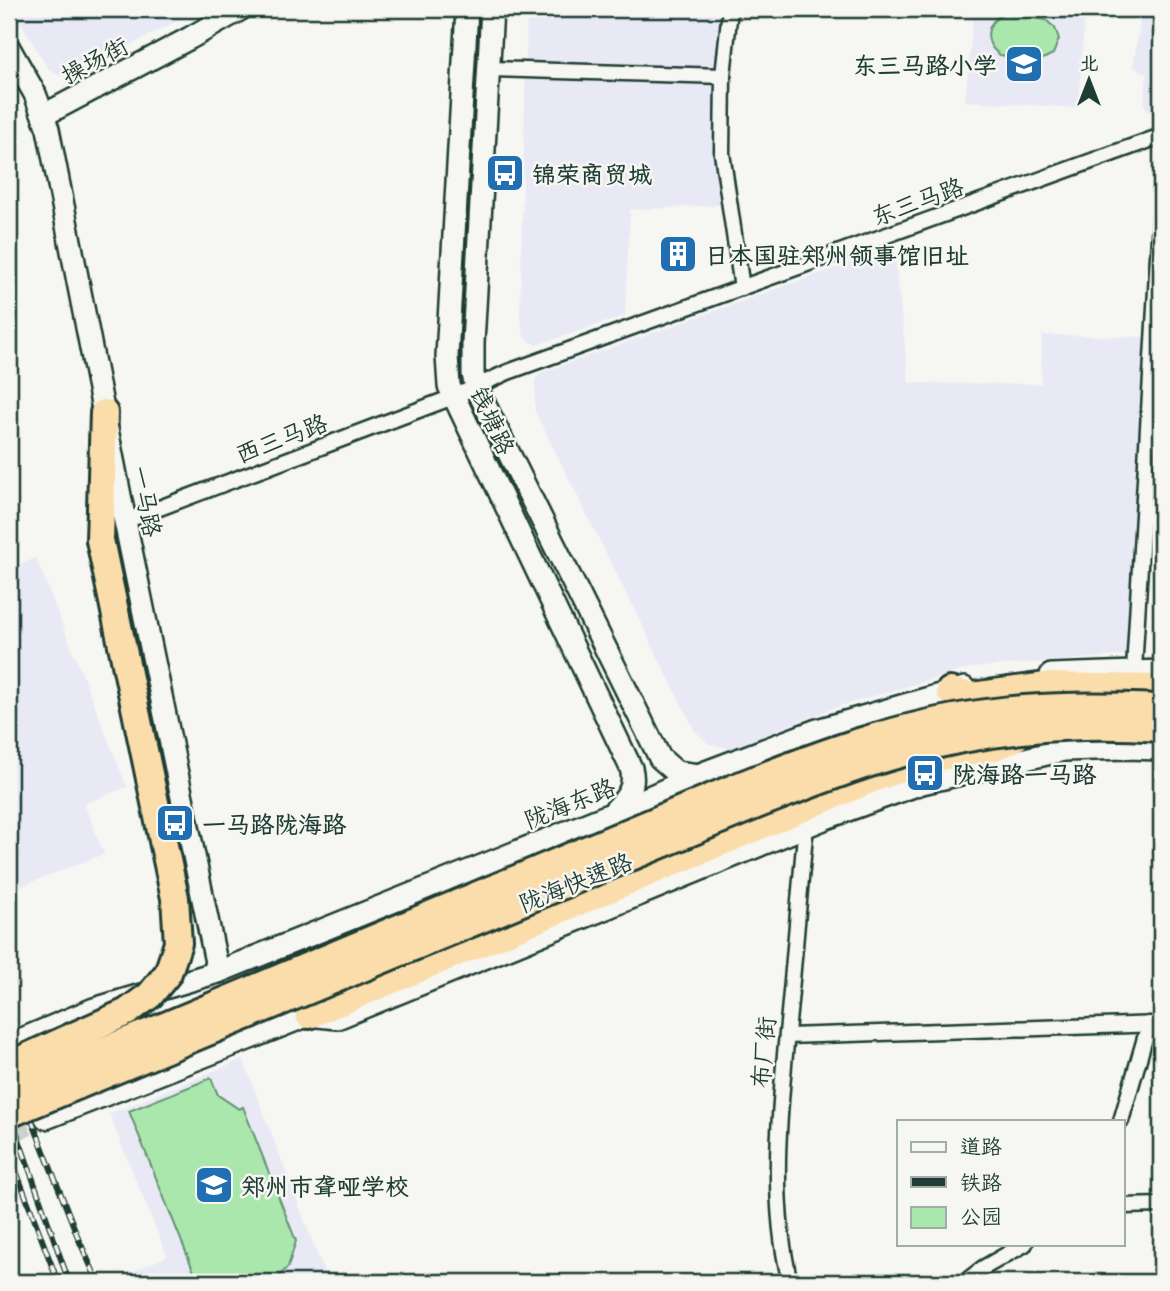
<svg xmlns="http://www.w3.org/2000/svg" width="1170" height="1291" viewBox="0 0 1170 1291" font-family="'Playpen Sans','LXGW WenKai TC',sans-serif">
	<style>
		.built { fill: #e9e9f6 }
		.green { fill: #aae7ad; stroke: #649270; stroke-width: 2 }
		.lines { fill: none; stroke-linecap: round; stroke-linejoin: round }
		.secondary-tunnel { stroke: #cbd1cc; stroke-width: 21; stroke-dasharray: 21 10; stroke-linecap: butt }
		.street-casing { stroke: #1f3d34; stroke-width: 19 }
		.secondary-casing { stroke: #1f3d34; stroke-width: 26 }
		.highway-casing { stroke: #1f3d34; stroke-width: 32 }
		.street { stroke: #f6f6f2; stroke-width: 14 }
		.secondary { stroke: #f6f6f2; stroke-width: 21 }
		.highway { stroke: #fbddab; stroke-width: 26 }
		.rail-casing { stroke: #1f3d34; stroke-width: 6 }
		.rail { stroke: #f6f6f2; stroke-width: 3.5; stroke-dasharray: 10; stroke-linecap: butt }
		.highway-bridge-casing { stroke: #1f3d34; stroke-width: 32; stroke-linecap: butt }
		.highway-bridge { stroke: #fbddab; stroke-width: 26 }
		.labels { text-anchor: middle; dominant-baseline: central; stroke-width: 5; stroke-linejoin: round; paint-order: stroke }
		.street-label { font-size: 24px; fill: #1f3d34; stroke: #f6f6f2 }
		.poi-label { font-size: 24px; font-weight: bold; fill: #1f3d34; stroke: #f6f6f2; text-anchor: start }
	</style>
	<rect width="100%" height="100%" fill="#f6f6f2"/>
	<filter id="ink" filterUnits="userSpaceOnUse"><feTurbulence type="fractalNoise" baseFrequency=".0143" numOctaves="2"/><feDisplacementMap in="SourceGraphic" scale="14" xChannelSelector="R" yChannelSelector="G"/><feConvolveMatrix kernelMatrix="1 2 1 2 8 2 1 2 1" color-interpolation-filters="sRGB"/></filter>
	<g filter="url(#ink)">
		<g class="built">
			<path d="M13 9H200L75 74 58 75 47 67Z"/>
			<path d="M527 9H721L715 128 720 205 630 210 625 316 536 345 524 337 520 316Z"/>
			<path d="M974 9H1085L1078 108 965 101Z"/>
			<path d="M1142 9H1161V107L1147 112 1144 104 1147 74 1133 67Z"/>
			<path d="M894 247 909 383 1041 384 1042 335 1144 337 1126 655 971 668 830 709 730 749 709 744 695 731 535 411V380L540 373Z"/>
			<path d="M36 558 127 787 84 804 104 854 9 891V569Z"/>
			<path d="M243 1059 328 1282H110L167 1256 109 1114Z"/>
		</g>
		<g class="green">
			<path d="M1007 13 1046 20 1055 28 1059 39 1053 54 1039 61 1000 55C981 42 986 19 1007 13Z"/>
			<path d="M211 1078 218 1095 239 1109 243 1107 296 1241 288 1267 274 1282H198L129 1111Z"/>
		</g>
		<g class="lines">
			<path class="secondary-tunnel" d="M9 1133 46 1118"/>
			<defs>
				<g id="street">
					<path d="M730 9 723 76 722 153 742 288"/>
					<path d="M490 69 723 76"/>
					<path d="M125 521 453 397 508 372 1161 136"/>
					<path d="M1134 670 1161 203"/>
					<path d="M787 1036 1161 1024"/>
					<path d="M1121 1121 1149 1024"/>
					<path d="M1123 1206 1161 1205"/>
					<path d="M790 1282C770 1201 779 1116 787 1033 794 964 799 895 806 826"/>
					<path d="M965 1282 983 1268 1025 1244"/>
				</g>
				<g id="secondary">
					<path d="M467 9 447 356 449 386 631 768C636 786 628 797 615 810"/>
					<path d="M492 9 473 343V374L476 387 660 758 676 772 698 775"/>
					<path d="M9 48 35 94 48 129 125 521 218 972"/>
					<path d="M44 115 190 38 241 9"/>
					<path d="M1051 675 1161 671"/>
					<path d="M13 1043 94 1009 218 972 611 814 698 775 817 730 964 688"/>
					<path d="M46 1118 309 1015 337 1018 826 818 922 783 1064 750 1126 748 1161 749"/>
				</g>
				<g id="highway">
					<path d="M100 540 104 413"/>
					<path d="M950 691 972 696 1046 686 1161 688"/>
					<path d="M309 1015 875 778C892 772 909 764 926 760 955 752 991 754 1016 737"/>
				</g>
			</defs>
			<use href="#street" class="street-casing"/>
			<use href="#secondary" class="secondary-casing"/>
			<use href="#highway" class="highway-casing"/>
			<use href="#street" class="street"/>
			<use href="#secondary" class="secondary"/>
			<use href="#highway" class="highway"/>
			<defs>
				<g id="rail">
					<path d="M9 1062 79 1240 98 1282"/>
					<path d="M9 1111 69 1282"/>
					<path d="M9 1152 58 1282"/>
				</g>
			</defs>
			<use href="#rail" class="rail-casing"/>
			<use href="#rail" class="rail"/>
			<defs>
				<g id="highway-bridge">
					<path d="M9 1065 127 1012 150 995 168 973 178 943 175 898 100 540"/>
					<path d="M9 1088 160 1028 736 787C817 755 899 724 986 713 1044 705 1103 706 1161 708"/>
					<path d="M9 1114 759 804C804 787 849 768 896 755 980 730 1073 721 1161 728"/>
				</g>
			</defs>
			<use href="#highway-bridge" class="highway-bridge-casing"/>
			<use href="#highway-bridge" class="highway-bridge"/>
		</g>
	</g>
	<defs>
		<symbol id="school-square" viewBox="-11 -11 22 22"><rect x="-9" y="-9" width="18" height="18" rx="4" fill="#1f6fb2" stroke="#f6f6f2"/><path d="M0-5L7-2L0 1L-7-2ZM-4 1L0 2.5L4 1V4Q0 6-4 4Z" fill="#fff"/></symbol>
		<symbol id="bus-square" viewBox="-11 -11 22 22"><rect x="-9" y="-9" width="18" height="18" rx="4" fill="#1f6fb2" stroke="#f6f6f2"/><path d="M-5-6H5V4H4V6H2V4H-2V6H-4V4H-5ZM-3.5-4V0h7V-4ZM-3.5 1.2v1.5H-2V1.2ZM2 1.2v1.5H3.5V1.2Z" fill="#fff"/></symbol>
		<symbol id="building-square" viewBox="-11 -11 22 22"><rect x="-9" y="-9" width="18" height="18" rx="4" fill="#1f6fb2" stroke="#f6f6f2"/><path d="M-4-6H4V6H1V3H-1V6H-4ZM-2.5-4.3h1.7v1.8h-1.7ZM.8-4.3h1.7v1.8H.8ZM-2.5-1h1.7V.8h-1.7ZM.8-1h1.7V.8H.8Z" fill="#fff"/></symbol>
	</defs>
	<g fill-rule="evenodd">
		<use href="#school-square" x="1002" y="42" width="44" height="44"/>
		<use href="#bus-square" x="483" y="151" width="44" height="44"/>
		<use href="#building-square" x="656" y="232" width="44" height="44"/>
		<use href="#bus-square" x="903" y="751" width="44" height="44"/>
		<use href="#bus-square" x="153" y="801" width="44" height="44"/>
		<use href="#school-square" x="192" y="1163" width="44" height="44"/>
	</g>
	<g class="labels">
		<g class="street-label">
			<text transform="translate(94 59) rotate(-28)">操场街</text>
			<text transform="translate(917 200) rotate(-20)">东三马路</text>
			<text transform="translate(494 420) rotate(65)">钱塘路</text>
			<text transform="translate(281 437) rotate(-21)">西三马路</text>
			<text transform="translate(148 501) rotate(79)">一马路</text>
			<text transform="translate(569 802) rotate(-22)">陇海东路</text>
			<text transform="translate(575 881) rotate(-22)">陇海快速路</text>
			<text transform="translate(762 1052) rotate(-85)">布厂街</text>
		</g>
		<g class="poi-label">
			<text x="997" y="64" text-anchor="end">东三马路小学</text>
			<text x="532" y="173">锦荣商贸城</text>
			<text x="705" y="254">日本国驻郑州领事馆旧址</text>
			<text x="952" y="773">陇海路一马路</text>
			<text x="202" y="823">一马路陇海路</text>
			<text x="241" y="1185">郑州市聋哑学校</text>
		</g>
	</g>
	<rect width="1170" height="1291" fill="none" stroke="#f6f6f2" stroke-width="35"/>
	<rect x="18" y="18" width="1135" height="1256" fill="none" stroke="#1f3d34" stroke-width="2.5" filter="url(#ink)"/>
	<rect x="897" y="1120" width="228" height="126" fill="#f6f6f2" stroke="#a0aca6" stroke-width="2"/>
	<rect x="911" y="1142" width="35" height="10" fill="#f6f6f2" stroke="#a0aca6" stroke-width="2"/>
	<text x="960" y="1154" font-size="21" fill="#1f3d34">道路</text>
	<rect x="911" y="1177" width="35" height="10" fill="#1f3d34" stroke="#a0aca6" stroke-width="2"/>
	<text x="960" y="1190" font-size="21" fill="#1f3d34">铁路</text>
	<rect x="911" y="1207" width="35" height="21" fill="#aae7ad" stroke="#a0aca6" stroke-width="2"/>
	<text x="960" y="1224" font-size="21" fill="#1f3d34">公园</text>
	<g transform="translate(1089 80)" stroke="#f6f6f2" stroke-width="5" paint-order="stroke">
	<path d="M0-5L12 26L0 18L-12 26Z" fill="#1f3d34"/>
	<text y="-10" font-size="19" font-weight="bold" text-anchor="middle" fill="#1f3d34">北</text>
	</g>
</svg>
